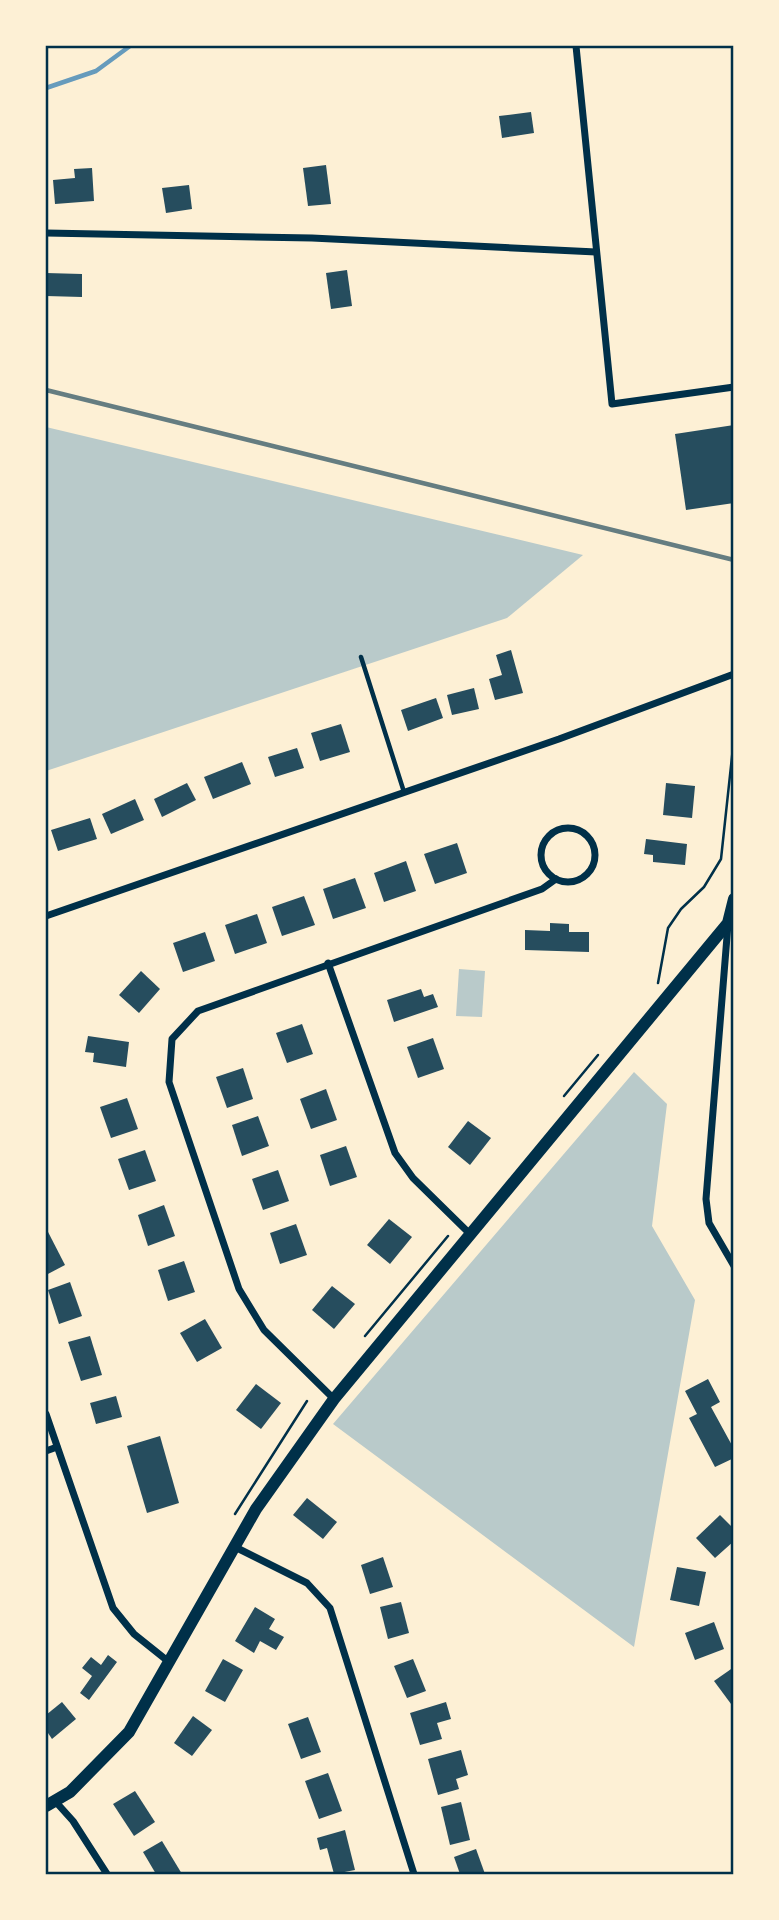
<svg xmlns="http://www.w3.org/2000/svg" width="779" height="1920" viewBox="0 0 779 1920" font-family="'Crimson Pro',serif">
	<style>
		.green { fill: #b9caca }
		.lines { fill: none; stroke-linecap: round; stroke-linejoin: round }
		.stream { stroke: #669bbc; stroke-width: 4.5 }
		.building { fill: #264d5e }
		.path { stroke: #003049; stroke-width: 2.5 }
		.service { stroke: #003049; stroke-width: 4.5 }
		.minor { stroke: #003049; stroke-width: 7 }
		.tertiary { stroke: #003049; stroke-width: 12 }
		.rail { stroke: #657d81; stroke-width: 4.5 }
		.neatline { fill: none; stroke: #003049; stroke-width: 2.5 }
	</style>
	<rect width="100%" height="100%" fill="#fdf0d5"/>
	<g class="green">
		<path d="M46 427 583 555 507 618 46 771Z"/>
		<path d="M459 969 485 971 482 1017 456 1016Z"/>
		<path d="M634 1072 667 1104 652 1226 695 1300 634 1647 333 1424Z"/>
	</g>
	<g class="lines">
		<path class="stream" d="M46 88 96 71 130 46"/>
	</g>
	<g class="building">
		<path d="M531 112 534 133 502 138 499 116Z"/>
		<path d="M326 165 331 204 308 206 303 168Z"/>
		<path d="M92 168 94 201 55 204 53 180 75 178 74 169Z"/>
		<path d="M189 185 192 209 166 213 162 188Z"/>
		<path d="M347 270 352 306 331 309 326 273Z"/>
		<path d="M46 273 82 274V297L46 296Z"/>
		<path d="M734 425V503L686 510 675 434Z"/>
		<path d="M511 650 523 693 495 700 489 679 502 675 496 655Z"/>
		<path d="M474 688 479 709 452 715 447 695Z"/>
		<path d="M436 698 443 718 408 731 401 710Z"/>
		<path d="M341 724 350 752 320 761 311 733Z"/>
		<path d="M297 748 304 768 275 777 268 757Z"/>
		<path d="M242 762 251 784 213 799 204 777Z"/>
		<path d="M187 783 196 800 162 817 154 799Z"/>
		<path d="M666 783 695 786 692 818 663 815Z"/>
		<path d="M135 799 144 820 111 834 102 814Z"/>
		<path d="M90 818 97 839 58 851 51 830Z"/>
		<path d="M646 839 687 844 685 865 653 862V855L644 854Z"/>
		<path d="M457 843 467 873 435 884 424 854Z"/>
		<path d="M406 861 416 891 384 902 374 873Z"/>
		<path d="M355 878 366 908 333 919 323 889Z"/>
		<path d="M304 896 315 925 282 936 272 907Z"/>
		<path d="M257 914 267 943 235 954 225 925Z"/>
		<path d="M550 923 569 924V932H589V952L525 950V930L550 931Z"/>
		<path d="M205 932 215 961 183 972 173 943Z"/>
		<path d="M141 971 160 989 139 1013 119 995Z"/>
		<path d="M421 989 424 997 433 994 438 1007 394 1022 387 1000Z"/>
		<path d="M302 1024 313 1054 287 1063 276 1033Z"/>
		<path d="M88 1036 129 1042 126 1067 93 1062 94 1053 85 1052Z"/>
		<path d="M433 1038 444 1069 418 1078 407 1047Z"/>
		<path d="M243 1068 253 1099 227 1108 216 1077Z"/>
		<path d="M326 1089 337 1120 311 1129 300 1099Z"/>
		<path d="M127 1098 138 1129 111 1138 100 1107Z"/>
		<path d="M258 1116 269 1146 242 1156 232 1125Z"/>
		<path d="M468 1121 491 1138 470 1165 448 1147Z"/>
		<path d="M346 1146 357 1177 330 1186 320 1155Z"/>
		<path d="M145 1150 156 1181 129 1190 118 1159Z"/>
		<path d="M278 1170 289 1201 263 1210 252 1179Z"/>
		<path d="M164 1205 175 1236 148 1246 138 1215Z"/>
		<path d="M389 1219 412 1237 390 1264 367 1245Z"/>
		<path d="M296 1224 307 1255 280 1264 270 1233Z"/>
		<path d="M46 1228 65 1265 46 1275Z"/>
		<path d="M184 1261 195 1292 168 1301 158 1270Z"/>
		<path d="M70 1282 82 1316 59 1324 48 1290Z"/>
		<path d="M332 1286 355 1304 334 1329 312 1310Z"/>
		<path d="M205 1319 222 1348 197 1362 180 1333Z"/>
		<path d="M90 1336 102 1375 81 1381 68 1342Z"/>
		<path d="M708 1379 720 1402 711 1407 734 1449V1458L715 1467 689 1418 697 1414 685 1391Z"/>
		<path d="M256 1384 281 1403 261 1429 236 1410Z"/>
		<path d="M116 1396 122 1417 96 1424 90 1403Z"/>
		<path d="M160 1436 179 1503 147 1513 127 1446Z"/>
		<path d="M307 1498 337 1522 323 1539 293 1515Z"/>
		<path d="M720 1515 734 1529V1541L715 1558 696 1538Z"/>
		<path d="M383 1557 393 1587 370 1594 361 1565Z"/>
		<path d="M677 1567 706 1572 699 1606 670 1600Z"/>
		<path d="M401 1602 409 1633 388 1639 380 1607Z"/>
		<path d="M255 1607 275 1619 269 1629 284 1637 276 1650 260 1641 254 1653 235 1641Z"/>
		<path d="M714 1622 724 1649 695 1660 685 1633Z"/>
		<path d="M108 1655 117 1662 89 1700 80 1693 92 1676 82 1668 91 1657 101 1665Z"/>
		<path d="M223 1659 243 1670 225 1702 205 1691Z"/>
		<path d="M413 1659 426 1691 407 1698 394 1666Z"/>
		<path d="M734 1667V1708L714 1681Z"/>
		<path d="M62 1702 76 1719 52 1739 46 1730V1715Z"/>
		<path d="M446 1702 451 1719 437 1723 442 1739 420 1745 410 1713Z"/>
		<path d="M193 1716 212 1730 192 1756 174 1743Z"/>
		<path d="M308 1717 321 1752 301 1759 288 1724Z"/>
		<path d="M461 1750 468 1775 456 1779 459 1789 438 1795 428 1759Z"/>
		<path d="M328 1773 342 1811 319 1819 305 1781Z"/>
		<path d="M135 1791 155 1822 134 1836 113 1804Z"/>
		<path d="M461 1802 470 1840 450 1845 441 1807Z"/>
		<path d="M345 1830 355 1870 334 1874 327 1848 320 1850 317 1838Z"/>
		<path d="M162 1841 182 1874H156L143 1852Z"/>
		<path d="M476 1849 485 1874H460L454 1857Z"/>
	</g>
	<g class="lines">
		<g class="path">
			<path d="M658 983 668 928 681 909 704 887 721 859 734 738"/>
			<path d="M564 1096 598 1055"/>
			<path d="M365 1336 448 1236"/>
			<path d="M235 1514 307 1401"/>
		</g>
		<path class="service" d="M361 657 404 792"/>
		<g class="minor">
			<path d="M576 46 612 404 734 387"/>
			<path d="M46 233 312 238 596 252"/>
			<circle cx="568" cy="855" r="27"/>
			<path d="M46 916 559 739 734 674"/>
			<path d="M728 924 706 1199 709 1223 734 1266"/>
			<path d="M328 963 395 1153 413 1178 469 1233"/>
			<path d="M334 1399 264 1330 239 1289 169 1082 172 1039 198 1011 542 889 556 879"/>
			<path d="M46 1414 113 1608 134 1634 169 1662"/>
			<path d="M46 1451 57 1447"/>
			<path d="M235 1547 307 1583 330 1608 414 1874"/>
			<path d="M55 1801 73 1821 107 1874"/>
		</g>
		<path class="tertiary" d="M46 1806 70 1792 129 1732 256 1509 334 1399 728 923 734 899"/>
		<path class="rail" d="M46 390 734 560"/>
	</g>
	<rect width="779" height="1920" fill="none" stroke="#fdf0d5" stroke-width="94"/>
	<rect x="47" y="47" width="685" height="1826" class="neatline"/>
</svg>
